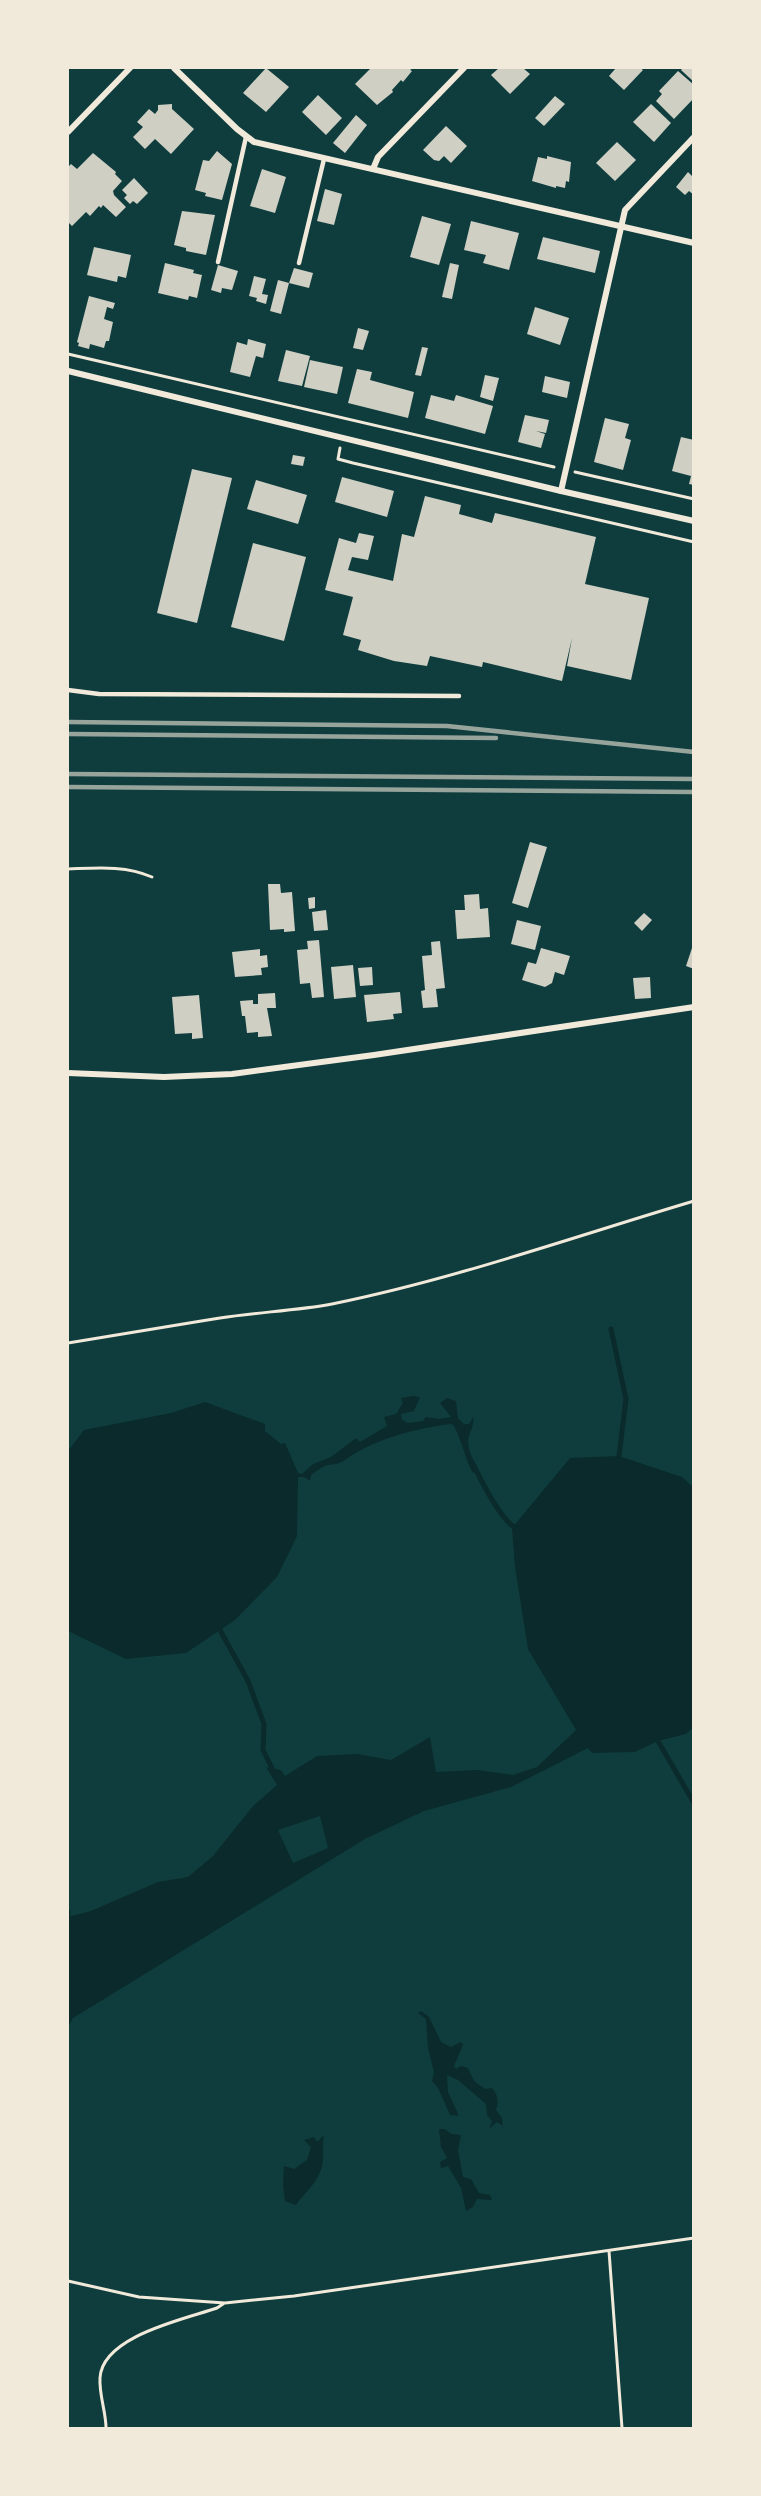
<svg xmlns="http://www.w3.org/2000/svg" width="761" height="2496" viewBox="0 0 761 2496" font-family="Roboto,sans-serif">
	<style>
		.water { fill: #0a2a2b; fill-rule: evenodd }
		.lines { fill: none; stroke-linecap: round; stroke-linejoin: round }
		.stream { stroke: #0a2a2b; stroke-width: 5 }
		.building { fill: #cfcfc3 }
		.path { stroke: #f1e9da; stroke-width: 3 }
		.service { stroke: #f1e9da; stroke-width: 4.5 }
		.minor { stroke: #f1e9da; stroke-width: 6 }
		.rail { stroke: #97a49c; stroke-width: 4.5 }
	</style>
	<rect width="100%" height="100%" fill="#0f3d3e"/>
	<g class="water">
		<path d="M413 1396 420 1397 414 1411 401 1414 402 1420 408 1423 423 1421 426 1417 439 1419 451 1417 440 1403 447 1398 456 1401 458 1418 464 1424H469L473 1417C475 1426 469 1432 468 1441 468 1451 474 1461 478 1470L473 1473C465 1460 459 1430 452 1424 416 1428 374 1439 345 1460 340 1464 334 1464 328 1465 322 1466 316 1472 311 1475L310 1481 304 1477H298L297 1536 277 1577 235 1620 186 1653 126 1659 68 1631V1451L84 1430 171 1413 205 1402 265 1424V1431L281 1444 285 1443 298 1473 302 1474 313 1464 331 1457 356 1438 360 1442 387 1426 384 1417 396 1414 403 1403 401 1398Z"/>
		<path d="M619 1456 682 1477 693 1487 694 1727 686 1734 658 1741 635 1752 592 1753 588 1748 511 1787 424 1811 365 1839 73 2018 68 2027V1917L91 1911 158 1882 188 1877 213 1856 253 1806 277 1785 266 1767 281 1770 285 1776 317 1756 357 1754 391 1760 430 1737 436 1772 477 1770 513 1775 537 1767 576 1730 528 1649 515 1567 512 1528 570 1458ZM320 1816 328 1848 293 1863 278 1830Z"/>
		<path d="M421 2011 429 2017 441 2042 451 2047 461 2042 463 2045 454 2066 456 2069 461 2066 468 2068 474 2081 485 2089 492 2088C498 2095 499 2101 496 2110L502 2118 503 2132 502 2125 497 2122 489 2129 492 2121 487 2115 486 2104 458 2080 447 2075 448 2092 459 2116 450 2115 438 2088 432 2081 434 2072 428 2048 426 2019 418 2013Z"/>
		<path d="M439 2129H445L451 2134 461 2135 458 2150 463 2177 471 2179 479 2193 490 2195 492 2200 477 2199 473 2207 466 2211 461 2188 448 2166 441 2168 440 2162 447 2158 441 2147Z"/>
		<path d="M324 2135C322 2145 324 2150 323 2159 322 2179 307 2190 296 2205L285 2201 283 2185 284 2166 294 2169 307 2160 311 2147 304 2140 314 2137 317 2142Z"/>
	</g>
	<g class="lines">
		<g class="stream">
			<path d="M611 1329 626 1399 619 1456"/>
			<path d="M473 1464C481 1480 502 1524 518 1529"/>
			<path d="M220 1630 248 1681 264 1724 263 1750 272 1768"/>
			<path d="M658 1741 694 1803"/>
			<path d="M68 1912V1927"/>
		</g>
	</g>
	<g class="building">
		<path d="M266 68 289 87 266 112 243 93Z"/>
		<path d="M371 68H413L410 70 412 71 403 82 401 80 392 90 393 92 377 105 355 84Z"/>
		<path d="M499 68H523L530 74 510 94 491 75Z"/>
		<path d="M616 68H640L643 70 624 90 609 76Z"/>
		<path d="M683 68H694V82L681 70Z"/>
		<path d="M678 71 694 85V98L674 119 656 101 662 94 659 91Z"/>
		<path d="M318 95 342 118 326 135 302 112Z"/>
		<path d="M555 96 565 104 544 126 535 118Z"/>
		<path d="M172 104V109L194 129 171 154 155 139 145 149 133 137 143 127 137 122 149 109 155 114 158 110V105Z"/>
		<path d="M651 104 671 123 654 142 633 122Z"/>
		<path d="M356 115 367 125 345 153 333 143Z"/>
		<path d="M446 126 467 146 451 163 444 156 439 161 434 160 423 150Z"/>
		<path d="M617 142 636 160 615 181 596 163Z"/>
		<path d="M217 151 232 164 222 200 205 196 206 193 195 190 203 160 209 161Z"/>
		<path d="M93 153 116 172 115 174 122 181 113 191 114 195 126 207 116 217 103 205 101 208 99 206 90 216 86 212 72 226 68 222V167L71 164 77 169Z"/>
		<path d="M547 156 571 162 569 182 566 181 565 188 556 186V188L532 181 538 157 547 159Z"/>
		<path d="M262 169 286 177 275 213 250 206Z"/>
		<path d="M688 172 692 176 694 174V195L689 191 685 195 676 187Z"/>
		<path d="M134 178 148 193 137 204 133 201 130 204 124 198 127 195 122 190Z"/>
		<path d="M325 189 342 194 334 225 317 221Z"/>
		<path d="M182 211 215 215 206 255 186 251V248L174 245Z"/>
		<path d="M422 216 451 224 439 265 410 257Z"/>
		<path d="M471 221 519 233 509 270 483 263 486 255 464 250Z"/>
		<path d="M543 237 600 251 595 273 537 259Z"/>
		<path d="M94 247 131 255 126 278 118 276 117 282 87 275Z"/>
		<path d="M165 263 194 270 193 273 202 275 197 298 189 296 188 300 158 293Z"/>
		<path d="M450 263 459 265 452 299 442 297Z"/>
		<path d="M218 265 238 271 232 290 222 288 221 293 211 290Z"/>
		<path d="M294 268 313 273 309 288 289 283 281 314 270 311 278 280 289 283Z"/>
		<path d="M254 276 266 279 262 294 268 295 266 304 256 301 257 298 249 296Z"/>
		<path d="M89 296 115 303 113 309 107 307 104 319 113 322 109 341H106L104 348 90 344 89 349 78 346 79 343 77 342Z"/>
		<path d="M535 307 569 318 560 345 527 334Z"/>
		<path d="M358 328 369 331 363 350 353 348Z"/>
		<path d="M248 339 266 344 263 358 256 356 250 377 230 372 237 342 247 345Z"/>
		<path d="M422 347 428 348 421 376 415 375Z"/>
		<path d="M286 350 310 356 302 386 278 381Z"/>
		<path d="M310 360 343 367 337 394 304 387Z"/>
		<path d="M357 369 372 372 370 380 414 392 408 418 348 403Z"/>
		<path d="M485 375 499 378 493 401 480 397Z"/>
		<path d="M545 376 570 382 567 398 542 392Z"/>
		<path d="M431 395 454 401 456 395 493 406 485 434 425 418Z"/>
		<path d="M525 415 549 420 546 433 536 431 545 434 541 448 518 442Z"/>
		<path d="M605 418 629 424 625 438 631 440 623 470 594 462Z"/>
		<path d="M681 437 694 440V485L689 484 691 476 672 471Z"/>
		<path d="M293 455 305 457 303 466 291 464Z"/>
		<path d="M192 469 232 478 197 623 157 613Z"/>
		<path d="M342 477 394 491 387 517 335 502Z"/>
		<path d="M256 480 307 495 298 524 247 509Z"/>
		<path d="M425 496 461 505 459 514 492 523 495 513 596 537 585 584 649 598 631 680 567 666 572 638 562 681 483 662 482 667 430 656 427 666 394 661 358 650 361 640 343 635 353 597 325 590 339 538 356 543 359 533 374 536 368 560 352 557 348 570 393 581 402 534 414 537Z"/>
		<path d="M253 543 306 557 284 641 231 627Z"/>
		<path d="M530 842 547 847 528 908 512 903Z"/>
		<path d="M268 884H280L281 893 292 892 295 931 284 932V929L270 930Z"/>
		<path d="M479 894 480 909 488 908 490 937 457 939 455 910H465L464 895Z"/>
		<path d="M315 897V908L309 909 308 898Z"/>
		<path d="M326 910 328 930 314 931 312 912Z"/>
		<path d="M644 913 652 920 642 931 634 923Z"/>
		<path d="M517 920 541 926 535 950 511 944Z"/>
		<path d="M319 940 324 997 312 998 310 983 300 984 297 950 308 949 307 941Z"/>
		<path d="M440 941 445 988 436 989 438 1007 423 1008 421 991 425 990 422 956 432 955 431 942Z"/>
		<path d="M693 945H694V969L686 966Z"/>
		<path d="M541 948 570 956 564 975 555 972 552 983 545 987 522 980 528 962 536 964Z"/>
		<path d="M260 949V956L267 955 268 967 261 968 262 975 235 977 232 952Z"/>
		<path d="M353 965 356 997 334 999 331 967Z"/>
		<path d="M372 967 373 985 360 986 358 968Z"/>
		<path d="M650 977 651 998 635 999 633 978Z"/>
		<path d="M400 992 402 1013 393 1014 394 1019 367 1022 364 995Z"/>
		<path d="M275 993 276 1008H267L272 1036 258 1037V1032L247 1033 245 1016H242L240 1001 253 1000V1004H258V994Z"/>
		<path d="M199 995 203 1038 192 1039V1033L175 1034 172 997Z"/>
	</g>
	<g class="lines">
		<g class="path">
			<path d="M68 354 554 467"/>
			<path d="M340 448 338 459 353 463 694 542"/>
			<path d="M575 472 694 499"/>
			<path d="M68 869C96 868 125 865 152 877"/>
			<path d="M68 1343C118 1335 169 1326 220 1318 257 1312 295 1311 332 1304 455 1279 573 1237 694 1201"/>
			<path d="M609 2251 622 2428"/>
			<path d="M68 2281 139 2297 225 2303 294 2296 694 2238"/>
			<path d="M106 2428C106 2412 99 2395 100 2378 102 2336 185 2319 217 2308L223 2304"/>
		</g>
		<g class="service">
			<path d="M218 262 246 137"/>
			<path d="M299 263 324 159"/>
			<path d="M68 690 99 694 459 696"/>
		</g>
		<g class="minor">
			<path d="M174 68 237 129 254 142 694 243"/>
			<path d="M68 132 130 68"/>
			<path d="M373 169 378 157 464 68"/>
			<path d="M68 371 561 491 694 521"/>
			<path d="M561 491 625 210 694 137"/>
			<path d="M68 1073 164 1077 232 1074 374 1055 694 1007"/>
		</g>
		<g class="rail">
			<path d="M68 722 447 726 694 752"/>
			<path d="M68 734 496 738"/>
			<path d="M68 774 694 779"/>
			<path d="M68 787 694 792"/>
		</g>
	</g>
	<rect width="761" height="2496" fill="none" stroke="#f1e9da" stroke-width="138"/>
</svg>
